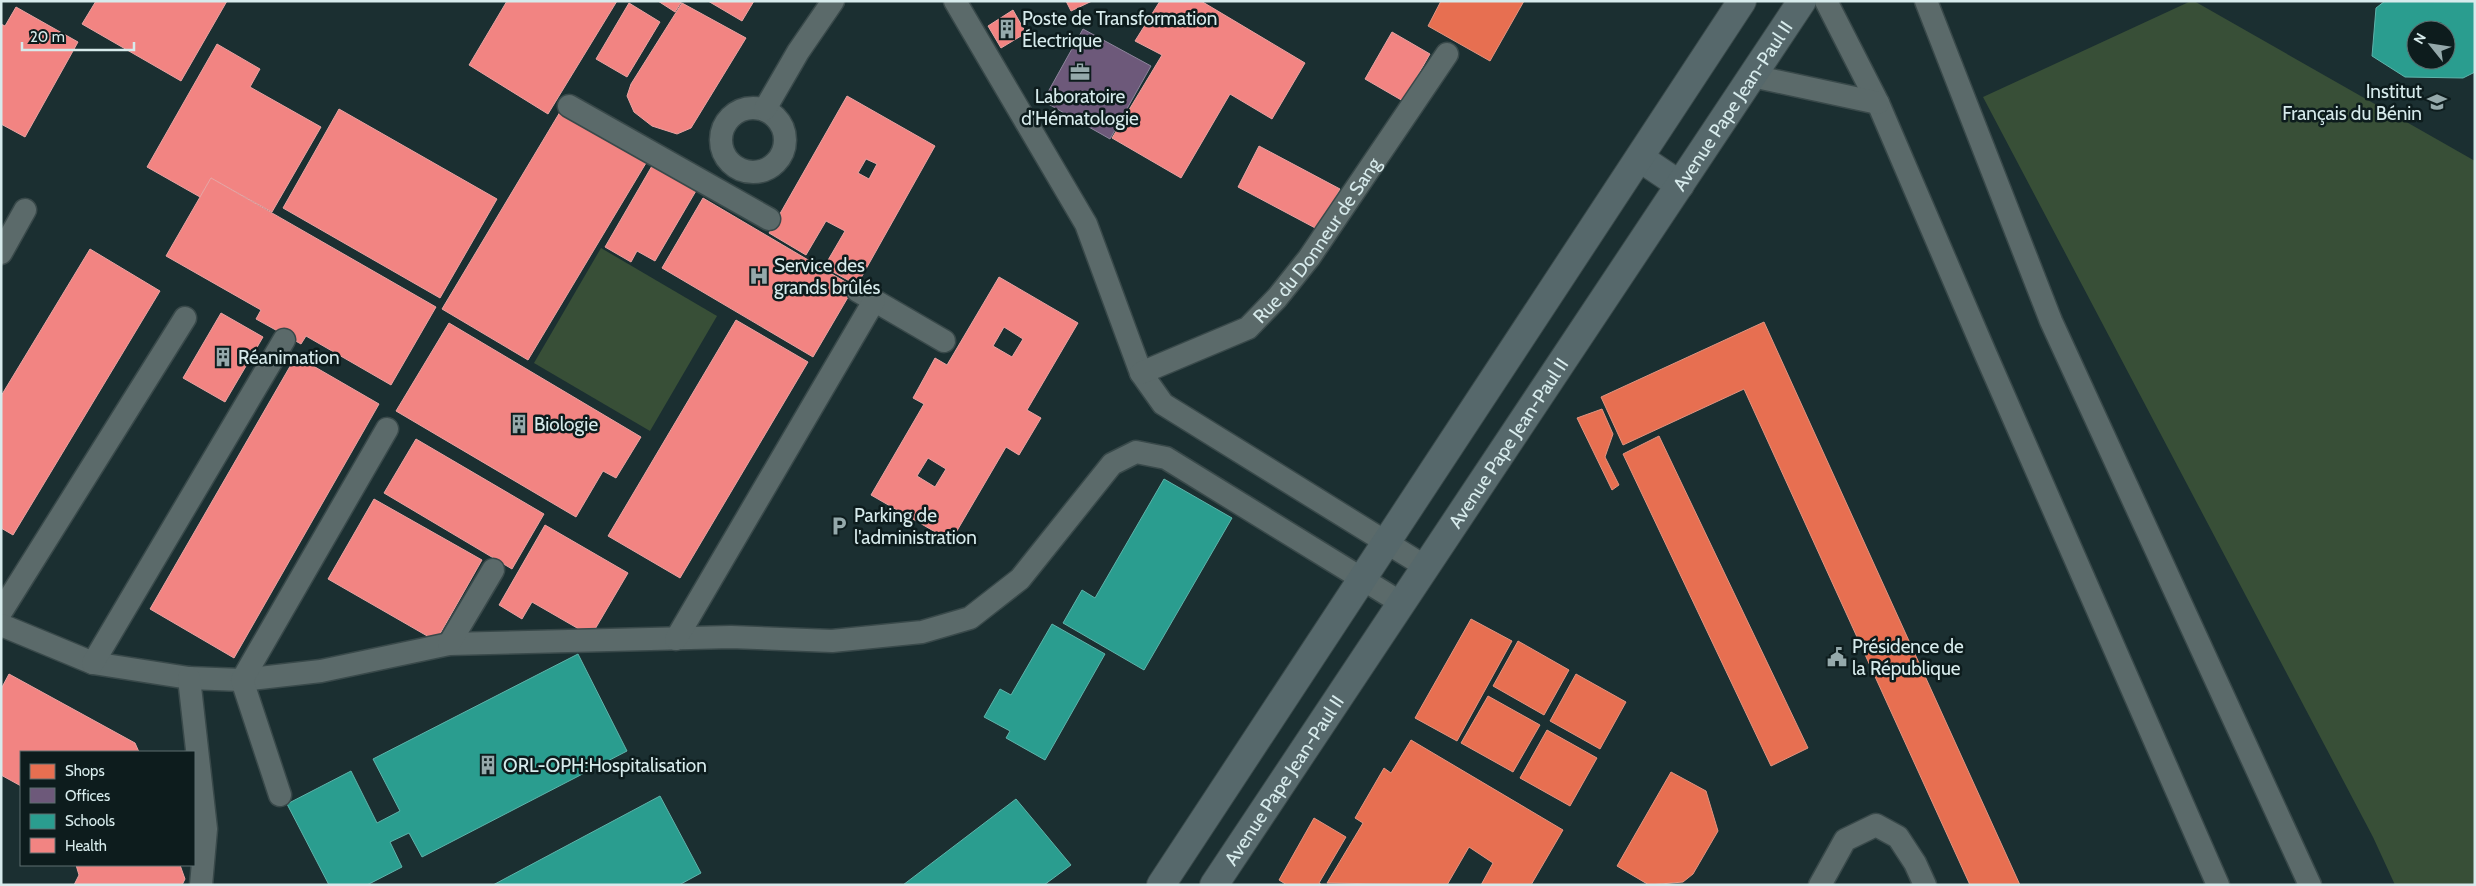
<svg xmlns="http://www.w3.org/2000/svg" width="2476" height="886" viewBox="0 0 2476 886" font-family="Cabin,sans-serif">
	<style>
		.green { fill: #384f37 }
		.shops { fill: #e76f51; stroke: #e29480 }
		.offices { fill: #6d597a; stroke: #8d859c }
		.schools { fill: #2a9d8f; stroke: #5eb4ab; fill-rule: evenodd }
		.health { fill: #f28482; stroke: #eaa3a2; fill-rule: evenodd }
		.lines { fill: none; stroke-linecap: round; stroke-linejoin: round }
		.lane-casing { stroke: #39494a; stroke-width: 25 }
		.primary-casing { stroke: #39494a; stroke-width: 30 }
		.lane { stroke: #5b6a6a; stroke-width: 22 }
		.primary { stroke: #56686b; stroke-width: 28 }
		.labels { text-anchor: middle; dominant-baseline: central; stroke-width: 5; stroke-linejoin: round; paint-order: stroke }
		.poi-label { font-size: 19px; fill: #d7ebec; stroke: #0d1c1d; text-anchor: start }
		.street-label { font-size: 19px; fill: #d7ebec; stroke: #0d1c1d }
	</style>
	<rect width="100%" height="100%" fill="#1b2f31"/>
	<g class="green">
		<path d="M2191 1H2194L2475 161V885H2395L2373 837 1983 97Z"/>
		<path d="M601 248 717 316 650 431 534 363Z"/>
	</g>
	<g class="shops">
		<path d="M1441 1H1524L1490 61 1428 26Z"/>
		<path d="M1764 322 2020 885H1970L1744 389 1623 445 1601 397Z"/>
		<path d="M1602 409 1613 434 1605 457 1619 485 1612 490 1577 418Z"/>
		<path d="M1659 436 1808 748 1771 766 1623 454Z"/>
		<path d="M1471 619 1512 641 1457 741 1415 718Z"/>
		<path d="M1518 641 1569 670 1544 715 1493 686Z"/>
		<path d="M1576 674 1626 702 1600 749 1550 721Z"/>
		<path d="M1488 696 1540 725 1513 772 1461 743Z"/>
		<path d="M1547 730 1597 758 1570 806 1520 778Z"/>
		<path d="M1411 740 1563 830 1531 885H1481L1493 863 1469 847 1447 885 1327 883 1363 823 1355 818 1384 768 1391 773Z"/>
		<path d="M1671 772 1706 791 1718 831 1693 874 1683 882 1649 885 1617 866Z"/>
		<path d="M1314 818 1346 837 1319 883 1322 885H1287L1279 880Z"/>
	</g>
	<path class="offices" d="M1083 29 1151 66 1110 139 1043 101Z"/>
	<g class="schools">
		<path d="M2385 1 2475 2V72L2463 78 2405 77 2372 56 2376 8ZM2416 30H2446V60H2416Z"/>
		<path d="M1164 479 1232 518 1144 670 1063 623 1082 590 1095 598Z"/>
		<path d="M1052 624 1105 654 1045 760 1006 738 1010 731 984 717 1000 689 1011 695Z"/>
		<path d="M578 654 627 751 422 857 409 833 390 842 402 867 367 885H329L287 804 351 771 377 823 400 811 373 759Z"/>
		<path d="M660 796 701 873 679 885H493Z"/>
		<path d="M1016 799 1071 865 1044 885H903Z"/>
	</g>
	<g class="health">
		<path d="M96 1H227L181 81 82 24Z"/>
		<path d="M507 1H617L548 114 469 65Z"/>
		<path d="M658 1H682L675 12Z"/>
		<path d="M708 1H754L742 21Z"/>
		<path d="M1066 1H1092L1071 11Z"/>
		<path d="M1160 1H1201L1305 63 1272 119 1230 94 1181 178 1112 138 1162 55 1135 41Z"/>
		<path d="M629 3 660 22 627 77 596 59Z"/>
		<path d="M682 3 746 38 691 128 677 134 652 126 634 112 627 96 631 84Z"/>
		<path d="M16 7 78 42 25 137 1 124V24L5 26Z"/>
		<path d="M1013 10 1026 33 1001 48 988 26Z"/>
		<path d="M1392 32 1430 54 1403 101 1365 79Z"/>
		<path d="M217 44 260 69 250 87 321 127 272 212 211 178 200 197 147 167Z"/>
		<path d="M847 96 935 146 857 285 824 267 845 231 826 221 806 255 769 233ZM866 159 877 164 869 179 858 173Z"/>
		<path d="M339 109 497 199 440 298 283 208Z"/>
		<path d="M560 112 646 163 528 360 442 309Z"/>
		<path d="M1259 146 1340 189 1319 230 1238 187Z"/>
		<path d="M656 159 700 184 655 261 637 251 631 262 605 247Z"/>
		<path d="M211 178 436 307 391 385 306 336 301 344 256 319 261 310 166 256Z"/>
		<path d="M703 198 854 287 813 357 662 268Z"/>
		<path d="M90 249 160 291 13 535 1 528V396Z"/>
		<path d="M999 277 1078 323 1027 410 1041 418 1019 455 1006 447 951 541 871 495 924 404 913 398 935 358 947 365ZM1004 327 1023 339 1012 357 993 346ZM928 458 946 469 935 487 917 476Z"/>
		<path d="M221 313 263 337 225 402 183 378Z"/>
		<path d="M736 320 808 362 680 578 608 536Z"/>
		<path d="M449 323 641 437 616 478 603 471 576 517 396 411Z"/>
		<path d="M296 356 379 404 234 658 150 609Z"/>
		<path d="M416 439 544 514 512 569 384 493Z"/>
		<path d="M374 499 482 560 436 641 328 579Z"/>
		<path d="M545 525 628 573 591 636 532 602 522 619 499 605Z"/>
		<path d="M9 674 135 743 139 752H21V786L1 775V689Z"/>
		<path d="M76 865H180L185 879 182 885H74L79 875Z"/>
	</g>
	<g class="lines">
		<defs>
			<g id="lane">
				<path d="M955 1 1086 224 1141 373 1163 404 1426 567"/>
				<path d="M1826 1 1878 103 1986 355 2218 885"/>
				<path d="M1926 1 2051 321 2310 885"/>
				<path d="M1752 76 1878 103"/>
				<path d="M569 106 769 219"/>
				<circle cx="753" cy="140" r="32"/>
				<path d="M765 109 798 52 833 1"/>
				<path d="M1 253 25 210"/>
				<path d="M858 291 944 341"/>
				<path id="s1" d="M1141 373 1248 328 1277 298 1309 258 1447 54"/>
				<path d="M1 612 185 318"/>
				<path d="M1 625 93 663 189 678 242 680 321 671 449 644 731 637 832 641 922 632 970 618 1020 579 1112 464 1136 452 1166 458 1403 604"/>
				<path d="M676 639 874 301"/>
				<path d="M449 644 493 570"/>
				<path d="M93 663 284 340"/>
				<path d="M189 678 206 829 201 885"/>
				<path d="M280 795 242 680 387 429"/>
				<path d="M1820 885 1845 840 1876 825 1898 837 1915 863 1925 885"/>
			</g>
			<g id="primary">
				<path d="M1640 158 1680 185"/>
				<path d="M1161 885 1742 1"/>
				<path id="s2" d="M1214 885 1802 1"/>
			</g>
		</defs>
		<use href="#lane" class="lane-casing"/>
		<use href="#primary" class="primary-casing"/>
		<use href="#lane" class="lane"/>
		<use href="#primary" class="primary"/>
	</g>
	<defs>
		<symbol id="building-bare" viewBox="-9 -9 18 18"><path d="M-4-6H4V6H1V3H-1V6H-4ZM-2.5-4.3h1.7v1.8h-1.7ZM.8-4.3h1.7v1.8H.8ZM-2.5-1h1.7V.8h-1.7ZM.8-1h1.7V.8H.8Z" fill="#95a9ab" stroke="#0d1c1d" stroke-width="2.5" paint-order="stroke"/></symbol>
		<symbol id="office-bare" viewBox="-9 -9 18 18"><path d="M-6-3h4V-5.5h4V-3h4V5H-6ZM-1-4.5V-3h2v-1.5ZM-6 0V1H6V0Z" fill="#95a9ab" stroke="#0d1c1d" stroke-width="2.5" paint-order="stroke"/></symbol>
		<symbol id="school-bare" viewBox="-9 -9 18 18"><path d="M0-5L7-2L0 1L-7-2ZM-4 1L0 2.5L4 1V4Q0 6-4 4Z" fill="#95a9ab" stroke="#0d1c1d" stroke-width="2.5" paint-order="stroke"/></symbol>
		<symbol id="hospital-bare" viewBox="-9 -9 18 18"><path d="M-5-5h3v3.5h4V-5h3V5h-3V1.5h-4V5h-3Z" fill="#95a9ab" stroke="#0d1c1d" stroke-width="2.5" paint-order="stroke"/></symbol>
		<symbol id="parking-bare" viewBox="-9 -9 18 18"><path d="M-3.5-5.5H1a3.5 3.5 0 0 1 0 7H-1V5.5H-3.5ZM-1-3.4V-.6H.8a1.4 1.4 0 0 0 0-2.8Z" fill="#95a9ab" stroke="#0d1c1d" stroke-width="2.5" paint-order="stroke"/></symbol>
		<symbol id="civic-bare" viewBox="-9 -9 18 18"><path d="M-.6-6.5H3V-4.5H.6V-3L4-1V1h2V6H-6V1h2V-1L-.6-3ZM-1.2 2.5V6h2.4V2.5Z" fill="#95a9ab" stroke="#0d1c1d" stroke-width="2.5" paint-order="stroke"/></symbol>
	</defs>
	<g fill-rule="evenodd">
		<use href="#building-bare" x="993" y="15" width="28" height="28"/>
		<use href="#office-bare" x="1066" y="58" width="28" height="28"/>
		<use href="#school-bare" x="2423" y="88" width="28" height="28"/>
		<use href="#hospital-bare" x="745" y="262" width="28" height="28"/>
		<use href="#building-bare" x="209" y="343" width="28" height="28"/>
		<use href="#building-bare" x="505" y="410" width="28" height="28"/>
		<use href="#parking-bare" x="825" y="512" width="28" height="28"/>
		<use href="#civic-bare" x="1823" y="643" width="28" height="28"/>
		<use href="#building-bare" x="474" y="751" width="28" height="28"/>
	</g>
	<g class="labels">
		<g class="poi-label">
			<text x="1022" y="18">Poste de Transformation<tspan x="1022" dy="22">Électrique</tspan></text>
			<text x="2422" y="91" text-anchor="end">Institut<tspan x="2422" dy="22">Français du Bénin</tspan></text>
			<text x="1080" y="96" text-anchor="middle">Laboratoire<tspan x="1080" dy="22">d'Hématologie</tspan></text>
			<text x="774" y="265">Service des<tspan x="774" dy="22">grands brûlés</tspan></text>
			<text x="238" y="357">Réanimation</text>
			<text x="534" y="424">Biologie</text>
			<text x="854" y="515">Parking de<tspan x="854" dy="22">l'administration</tspan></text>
			<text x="1852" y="646">Présidence de<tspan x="1852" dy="22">la République</tspan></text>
			<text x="503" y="765">ORL-OPH:Hospitalisation</text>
		</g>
		<g class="street-label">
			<text stroke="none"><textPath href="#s2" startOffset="936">Avenue Pape Jean-Paul II</textPath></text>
			<text stroke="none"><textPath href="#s1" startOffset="228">Rue du Donneur de Sang</textPath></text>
			<text stroke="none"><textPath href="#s2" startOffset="531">Avenue Pape Jean-Paul II</textPath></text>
			<text stroke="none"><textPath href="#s2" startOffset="126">Avenue Pape Jean-Paul II</textPath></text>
		</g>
	</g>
	<rect width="2476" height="886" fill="none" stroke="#d7ebec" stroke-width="5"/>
	<rect x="20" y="751" width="175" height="115" fill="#0d1c1d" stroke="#5e6f70"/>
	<rect x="30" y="764" width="25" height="15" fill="#e76f51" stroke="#5e6f70"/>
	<text x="65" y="776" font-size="15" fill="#d7ebec">Shops</text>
	<rect x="30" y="788" width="25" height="15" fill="#6d597a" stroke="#5e6f70"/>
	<text x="65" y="801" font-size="15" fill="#d7ebec">Offices</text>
	<rect x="30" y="814" width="25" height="15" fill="#2a9d8f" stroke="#5e6f70"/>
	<text x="65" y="826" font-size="15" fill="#d7ebec">Schools</text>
	<rect x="30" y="838" width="25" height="15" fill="#f28482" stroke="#5e6f70"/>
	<text x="65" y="851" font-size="15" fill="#d7ebec">Health</text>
	<g transform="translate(2431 45) rotate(300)"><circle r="24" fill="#0d1c1d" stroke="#5e6f70"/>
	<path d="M0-4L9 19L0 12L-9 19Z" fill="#95a9ab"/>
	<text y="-8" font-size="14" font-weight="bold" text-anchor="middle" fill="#d7ebec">N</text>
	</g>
	<path d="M22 42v8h112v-8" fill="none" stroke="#d7ebec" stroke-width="2.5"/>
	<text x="30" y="42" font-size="15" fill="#d7ebec" stroke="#0d1c1d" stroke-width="4" paint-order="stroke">20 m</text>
</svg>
